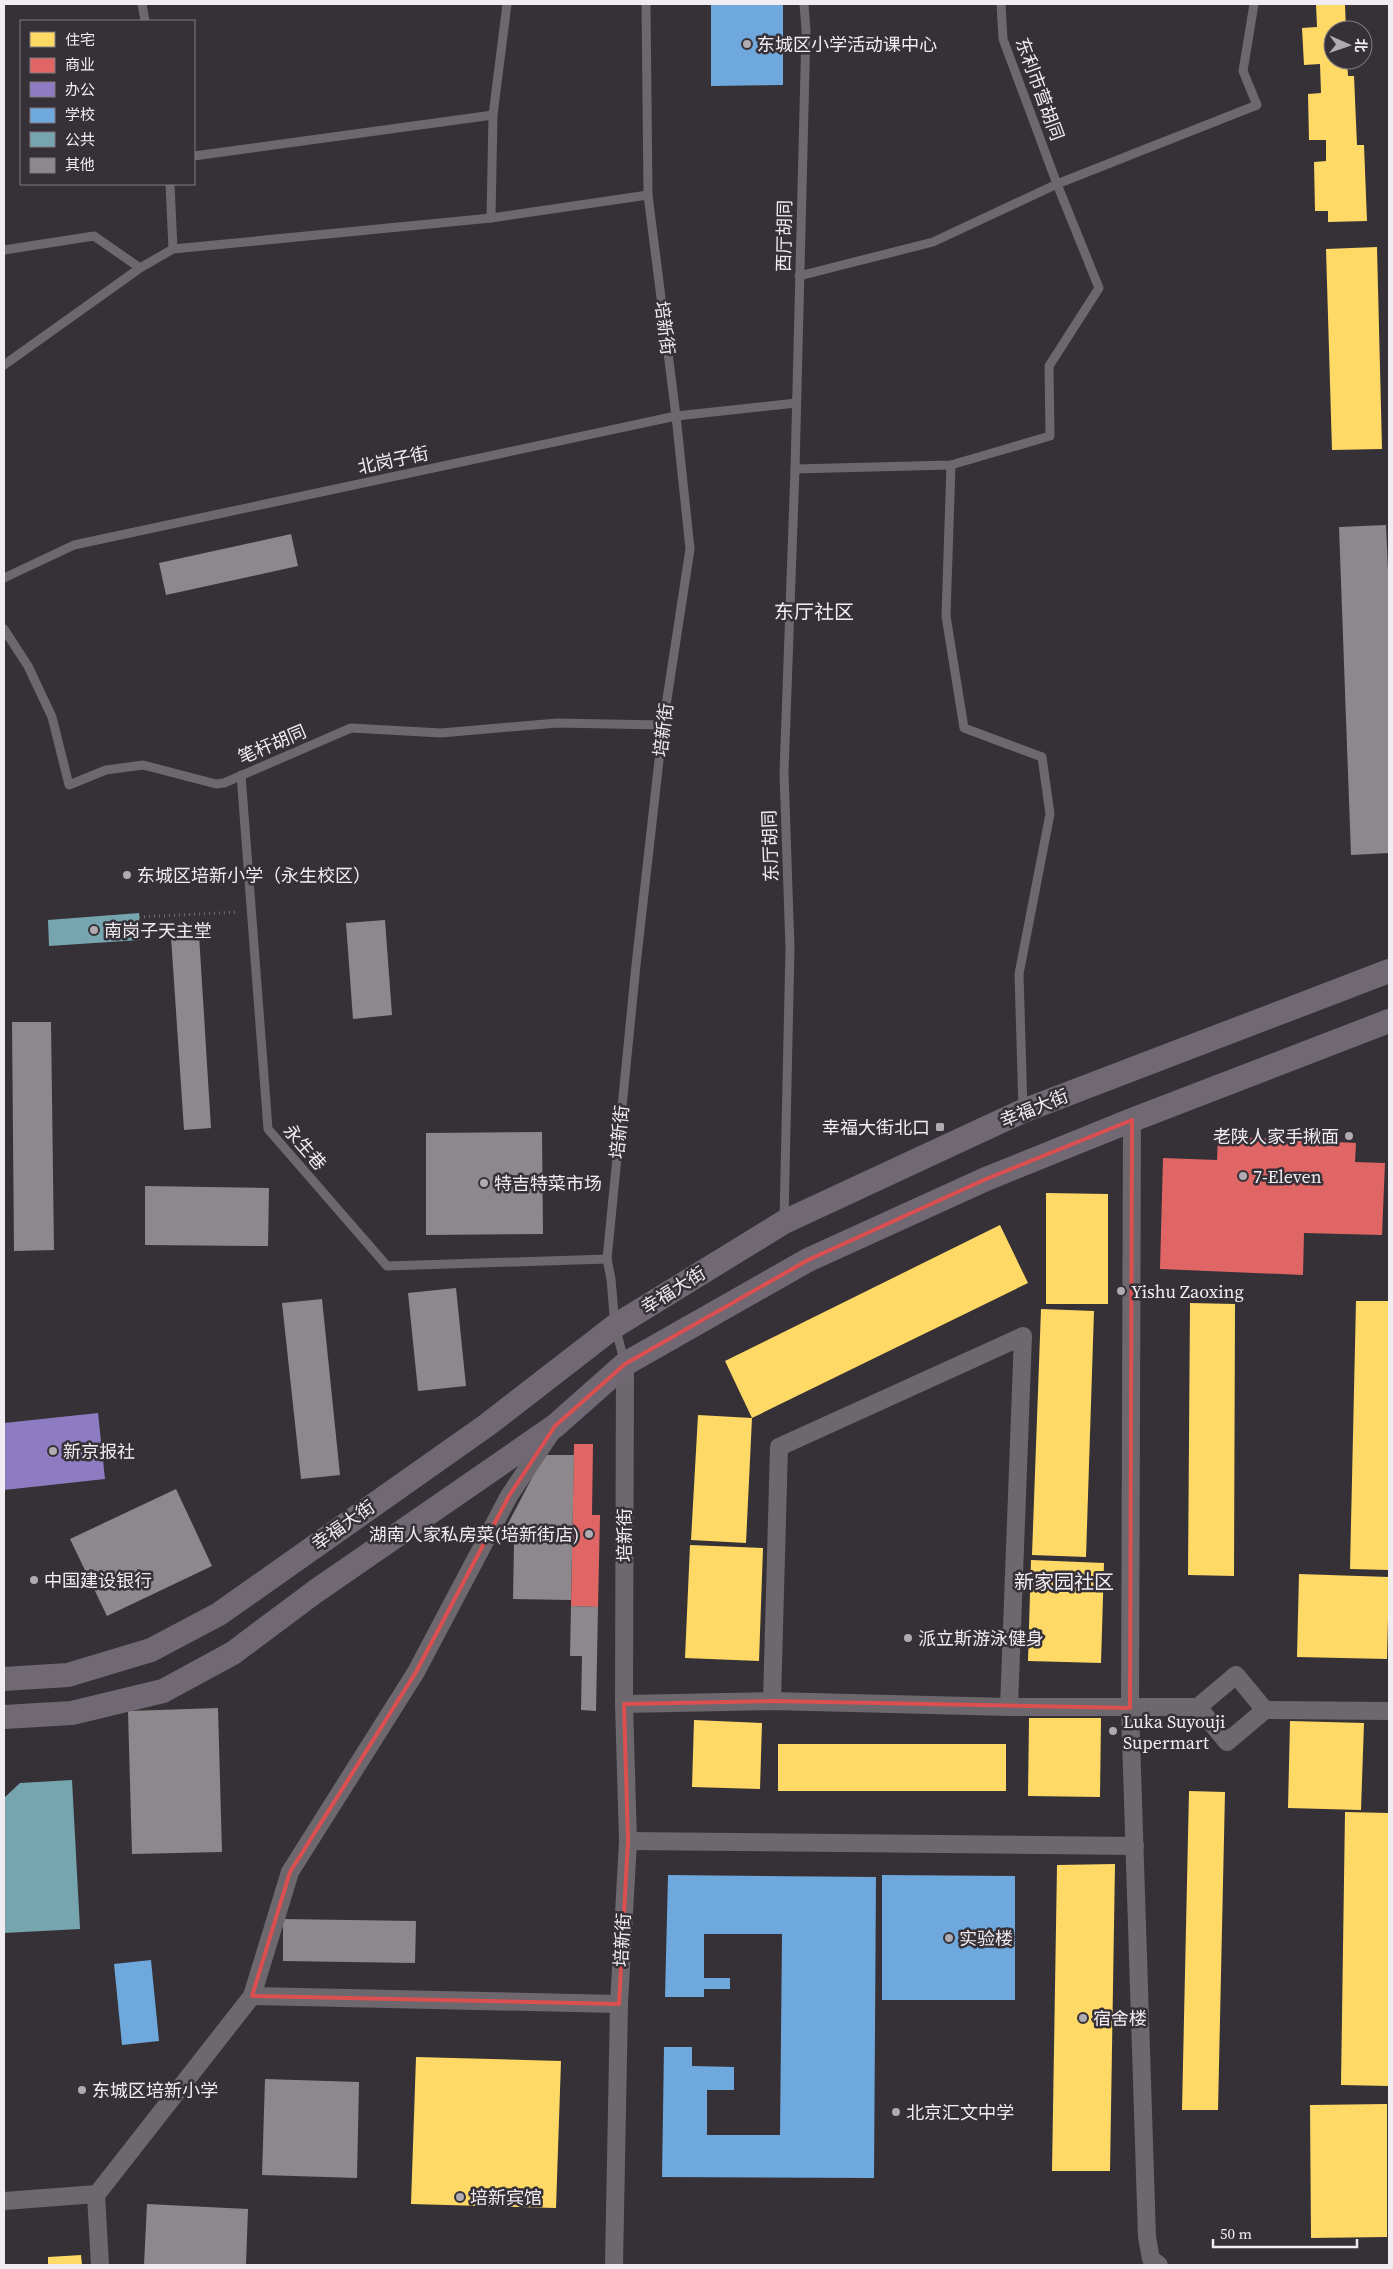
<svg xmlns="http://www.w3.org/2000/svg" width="1393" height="2269" viewBox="0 0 1393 2269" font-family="'Source Serif 4','Noto Sans SC',serif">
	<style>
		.homes { fill: #ffd966 }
		.shops { fill: #e06666 }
		.offices { fill: #8e7cc3 }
		.schools { fill: #6fa8dc }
		.public { fill: #76a5af }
		.building { fill: #8c888c }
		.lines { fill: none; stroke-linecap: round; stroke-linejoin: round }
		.path { stroke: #726d73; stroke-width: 3; stroke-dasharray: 1 4; stroke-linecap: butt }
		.service { stroke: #6d676e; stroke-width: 9 }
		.minor { stroke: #6d676e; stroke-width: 18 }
		.secondary { stroke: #706872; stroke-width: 24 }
		.marked { fill: none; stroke: #db4f50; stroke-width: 4; stroke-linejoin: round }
		.poi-dot { fill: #afabb0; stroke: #363037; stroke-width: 2 }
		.labels { text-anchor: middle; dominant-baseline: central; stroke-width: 5; stroke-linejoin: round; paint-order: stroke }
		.poi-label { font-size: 18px; fill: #f1ecf1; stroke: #363037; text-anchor: start }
		.street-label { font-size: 18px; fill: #f1ecf1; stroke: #363037 }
		.quarter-label { font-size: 20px; fill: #f1ecf1; stroke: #363037 }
	</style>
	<rect width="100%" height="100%" fill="#353136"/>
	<g class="homes">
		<path d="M1316 4H1345L1346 30H1333V60H1347L1348 76H1354L1357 145H1364L1367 221 1328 222V211H1315L1314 162 1326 161V140H1309L1308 94 1321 93 1320 64 1304 65 1302 28 1317 27Z"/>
		<path d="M1377 247 1382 449 1332 450 1326 249Z"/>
		<path d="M1046 1193 1108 1194V1304H1046Z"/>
		<path d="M1000 1225 1028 1283 752 1418 725 1361Z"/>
		<path d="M1356 1301H1389V1570L1350 1569Z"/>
		<path d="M1190 1303 1235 1304 1234 1576 1188 1575Z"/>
		<path d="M1041 1309 1094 1311 1086 1557 1032 1555Z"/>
		<path d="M698 1415 752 1418 746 1543 691 1540Z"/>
		<path d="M690 1545 763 1548 759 1661 685 1658Z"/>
		<path d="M1031 1560 1104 1563 1101 1663 1028 1661Z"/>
		<path d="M1299 1574 1389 1577 1387 1659 1297 1657Z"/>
		<path d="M1029 1718H1101L1100 1797 1028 1796Z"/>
		<path d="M694 1720 762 1723 760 1789 692 1787Z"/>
		<path d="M1290 1721 1364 1723 1361 1810 1288 1808Z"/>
		<rect x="778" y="1744" width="228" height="47"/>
		<path d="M1189 1791 1225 1792 1218 2110H1182Z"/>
		<path d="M1345 1812 1389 1813V2086L1341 2085Z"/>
		<path d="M1115 1864 1110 2171H1052L1057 1865Z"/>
		<path d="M416 2057 561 2061 556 2208 411 2204Z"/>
		<path d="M1387 2104V2237L1311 2238 1310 2105Z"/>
		<path d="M81 2255 82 2265H48V2257Z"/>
	</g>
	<g class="shops">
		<path d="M1218 1136 1356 1143 1355 1162 1385 1163 1382 1235 1304 1233 1303 1275 1160 1269 1163 1158 1217 1160Z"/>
		<path d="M574 1444H593L592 1515H600L598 1607 571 1606Z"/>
	</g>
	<path class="offices" d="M98 1413 105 1479 4 1490V1423Z"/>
	<g class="schools">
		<path d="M711 4H783V85L711 86Z"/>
		<path d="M668 1875 876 1877 874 2178 662 2177 664 2047H692V2066L734 2067V2090H707V2135H780L782 1934H704V1978H730V1989H704V1997H665Z"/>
		<path d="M882 1875 1015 1876V2000H882Z"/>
		<path d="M151 1960 159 2041 122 2045 114 1964Z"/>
	</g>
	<g class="public">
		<path d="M139 913 140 940 49 946 48 920Z"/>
		<path d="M72 1780 80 1929 4 1933V1798L20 1783Z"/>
	</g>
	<g class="building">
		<path d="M1386 525 1389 595V853L1351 855 1339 527Z"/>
		<path d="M291 534 298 566 166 595 159 563Z"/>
		<path d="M385 920 392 1015 353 1019 346 923Z"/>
		<path d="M199 935 211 1128 184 1130 171 937Z"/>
		<path d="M12 1022H51L54 1250 14 1251Z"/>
		<path d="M542 1132 543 1234 426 1235V1133Z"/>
		<path d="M145 1186 269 1188 268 1246 145 1245Z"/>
		<path d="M456 1288 466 1386 418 1391 408 1293Z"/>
		<path d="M322 1299 340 1475 301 1479 282 1303Z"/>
		<path d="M544 1455H574L571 1600 513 1599 514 1543 503 1533Z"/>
		<path d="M176 1489 212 1566 107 1616 70 1539Z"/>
		<path d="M571 1606 598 1607 596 1711 581 1710 582 1656H570Z"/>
		<path d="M218 1708 222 1852 132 1854 128 1711Z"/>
		<path d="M283 1919 416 1921 415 1963 283 1961Z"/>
		<path d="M265 2079 359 2082 357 2178 262 2175Z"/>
		<path d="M147 2204 248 2209 246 2265H144Z"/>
	</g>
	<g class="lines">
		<path class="path" d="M139 917 239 912"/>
		<g class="service">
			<path d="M142 4 145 21"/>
			<path d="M194 156 493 115"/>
			<path d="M170 184 173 249"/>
			<path d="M491 218 493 115 507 4"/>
			<path d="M4 250 94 236 140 268"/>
			<path d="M799 276 933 242 1057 184 1257 105 1243 71 1254 4"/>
			<path d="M4 365 140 268 173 249 491 218 648 195"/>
			<path d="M951 465 946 616 964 728 1042 757 1050 814 1019 974 1023 1110"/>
			<path d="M795 469 951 465 1050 436 1049 366 1099 288 1057 184 1003 39 1001 4"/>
			<path d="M4 578 74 545 676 416 796 403"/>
			<path d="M4 629 28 666 52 717 69 785 106 770 143 765 216 784 224 783 351 728 441 733 557 723 663 725"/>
			<path d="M241 775 268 1129 387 1266 607 1259"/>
			<path d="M784 1219 790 948 784 773 795 469 806 30 804 4"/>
			<path d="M625 1364 615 1326 611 1279 607 1259 636 965 663 725 690 549 676 416 648 195 646 4"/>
		</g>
		<g class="minor">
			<path d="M1132 1120 1130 1708 1147 2237 1151 2259 1159 2265"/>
			<path d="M1236 1675 1265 1710 1227 1742 1198 1707Z"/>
			<path d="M772 1701 779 1447 1023 1336 1009 1707"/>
			<path d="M624 1704 772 1701 1009 1707H1198"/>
			<path d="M1265 1710 1389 1711"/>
			<path d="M628 1841 1135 1846"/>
			<path d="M252 1996 619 2004"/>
			<path d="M96 2195 100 2265"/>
			<path d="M4 2201 97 2194 252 1996 290 1872 416 1672 509 1496 551 1433"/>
			<path d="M614 2265 619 2004 628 1841 624 1704 625 1364"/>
		</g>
		<g class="secondary">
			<path d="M4 1679 68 1675 151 1650 219 1614 487 1425 615 1326 784 1222 1023 1111 1389 971"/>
			<path d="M4 1717 72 1713 163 1691 233 1653 316 1591 555 1426 625 1364 808 1260 986 1179 1132 1120 1389 1021"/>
		</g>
	</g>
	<path class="marked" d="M1132 1120 1130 1708 772 1701 624 1704 628 1841 619 2004 252 1996 290 1872 416 1672 509 1496 555 1426 625 1364 808 1260 986 1179Z"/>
	<g class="poi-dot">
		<circle cx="747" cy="44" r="5"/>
		<circle cx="127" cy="875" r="5"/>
		<circle cx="94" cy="930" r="5"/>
		<rect x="935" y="1122" width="10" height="10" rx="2.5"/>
		<circle cx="1349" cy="1136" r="5"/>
		<circle cx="1243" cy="1176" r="5"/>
		<circle cx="484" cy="1183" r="5"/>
		<circle cx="1121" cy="1291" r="5"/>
		<circle cx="53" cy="1451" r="5"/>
		<circle cx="589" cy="1534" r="5"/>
		<circle cx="34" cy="1580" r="5"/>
		<circle cx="908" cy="1638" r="5"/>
		<circle cx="1113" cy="1731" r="5"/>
		<circle cx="949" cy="1938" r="5"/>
		<circle cx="1083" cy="2018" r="5"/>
		<circle cx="82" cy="2090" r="5"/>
		<circle cx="896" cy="2112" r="5"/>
		<circle cx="460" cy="2197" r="5"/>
	</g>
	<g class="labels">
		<g class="poi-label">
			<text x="757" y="44">东城区小学活动课中心</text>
			<text x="137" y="875">东城区培新小学（永生校区）</text>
			<text x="104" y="930">南岗子天主堂</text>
			<text x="930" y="1127" text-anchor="end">幸福大街北口</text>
			<text x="1339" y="1136" text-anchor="end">老陕人家手揪面</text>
			<text x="1253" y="1176">7-Eleven</text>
			<text x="494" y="1183">特吉特菜市场</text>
			<text x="1131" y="1291">Yishu Zaoxing</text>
			<text x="63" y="1451">新京报社</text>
			<text x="579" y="1534" text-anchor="end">湖南人家私房菜(培新街店)</text>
			<text x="44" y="1580">中国建设银行</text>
			<text x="918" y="1638">派立斯游泳健身</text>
			<text x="1123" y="1721">Luka Suyouji<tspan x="1123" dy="21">Supermart</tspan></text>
			<text x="959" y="1938">实验楼</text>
			<text x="1093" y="2018">宿舍楼</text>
			<text x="92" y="2090">东城区培新小学</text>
			<text x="906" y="2112">北京汇文中学</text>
			<text x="470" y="2197">培新宾馆</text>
		</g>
		<g class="street-label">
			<text transform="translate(1040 89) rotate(70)">东利市营胡同</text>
			<text transform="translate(784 236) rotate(-89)">西厅胡同</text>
			<text transform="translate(665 328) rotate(83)">培新街</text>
			<text transform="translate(393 460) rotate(-12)">北岗子街</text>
			<text transform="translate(663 730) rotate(-83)">培新街</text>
			<text transform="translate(272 744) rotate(-23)">笔杆胡同</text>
			<text transform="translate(770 846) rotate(-92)">东厅胡同</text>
			<text transform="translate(1034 1108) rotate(-22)">幸福大街</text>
			<text transform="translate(619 1132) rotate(-84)">培新街</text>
			<text transform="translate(305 1147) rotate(49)">永生巷</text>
			<text transform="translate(673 1290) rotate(-32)">幸福大街</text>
			<text transform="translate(343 1525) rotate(-35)">幸福大街</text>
			<text transform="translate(624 1535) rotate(-90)">培新街</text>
			<text transform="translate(622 1940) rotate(-87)">培新街</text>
		</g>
		<g class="quarter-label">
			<text x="814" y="612">东厅社区</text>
			<text x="1064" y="1582">新家园社区</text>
		</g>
	</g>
	<rect width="1393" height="2269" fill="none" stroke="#f1ecf1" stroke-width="10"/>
	<rect x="20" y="20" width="175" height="165" fill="#363037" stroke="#817b81"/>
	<rect x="30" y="32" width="25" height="15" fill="#ffd966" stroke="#817b81"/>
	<text x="65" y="45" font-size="15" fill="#f1ecf1">住宅</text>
	<rect x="30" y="58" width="25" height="15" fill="#e06666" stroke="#817b81"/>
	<text x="65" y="70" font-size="15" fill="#f1ecf1">商业</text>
	<rect x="30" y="82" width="25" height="15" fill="#8e7cc3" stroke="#817b81"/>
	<text x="65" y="95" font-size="15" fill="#f1ecf1">办公</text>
	<rect x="30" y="108" width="25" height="15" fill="#6fa8dc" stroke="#817b81"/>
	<text x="65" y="120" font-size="15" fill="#f1ecf1">学校</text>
	<rect x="30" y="132" width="25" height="15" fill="#76a5af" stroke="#817b81"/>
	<text x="65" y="145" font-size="15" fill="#f1ecf1">公共</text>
	<rect x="30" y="158" width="25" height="15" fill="#8c888c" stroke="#817b81"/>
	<text x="65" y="170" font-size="15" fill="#f1ecf1">其他</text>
	<g transform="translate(1348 45) rotate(92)"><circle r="24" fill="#363037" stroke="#817b81"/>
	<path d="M0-4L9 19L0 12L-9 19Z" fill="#afabb0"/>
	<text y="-8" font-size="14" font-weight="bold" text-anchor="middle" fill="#f1ecf1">北</text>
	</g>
	<path d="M1213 2239v8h144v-8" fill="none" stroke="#f1ecf1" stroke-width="2.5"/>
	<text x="1220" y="2239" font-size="15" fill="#f1ecf1" stroke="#363037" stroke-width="4" paint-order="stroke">50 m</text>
</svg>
